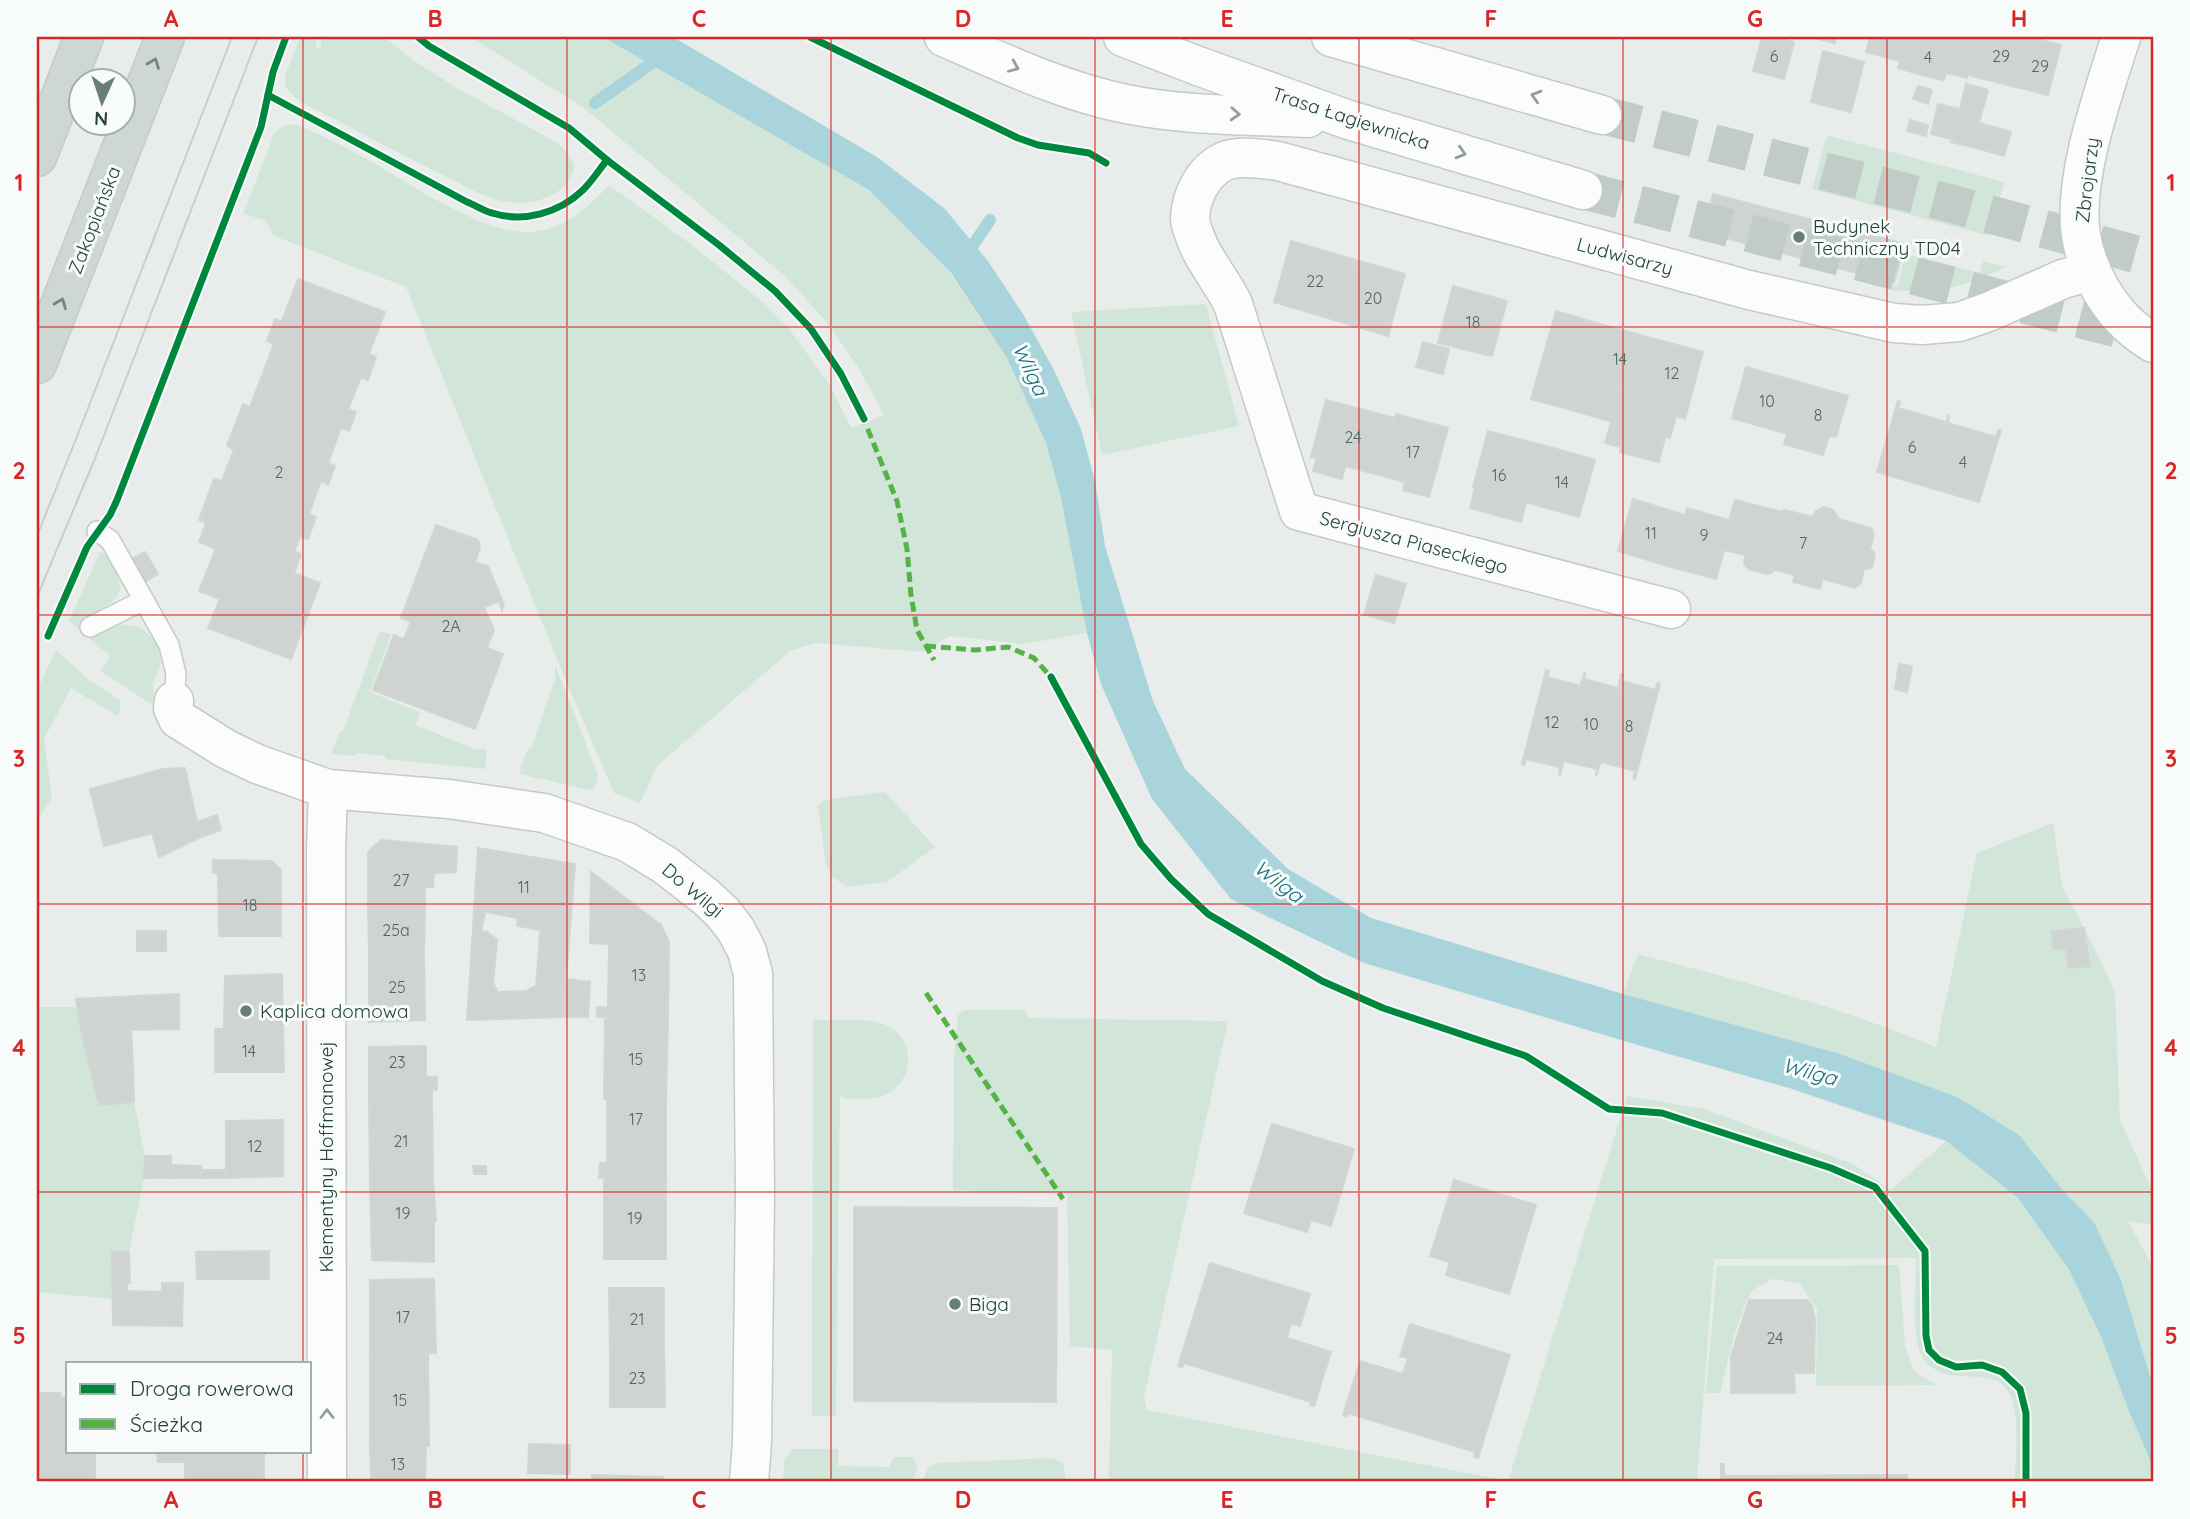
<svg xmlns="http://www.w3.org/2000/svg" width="2190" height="1519" viewBox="0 0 2190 1519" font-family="Quicksand,sans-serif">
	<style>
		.green { fill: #d1e6d8 }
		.water { fill: #a9d4db }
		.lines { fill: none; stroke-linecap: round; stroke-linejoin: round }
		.stream { stroke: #a9d4db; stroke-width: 12 }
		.building { fill: #cfd4d2; stroke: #d1d6d4; stroke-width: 2 }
		.secondary-tunnel { stroke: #c1cbc8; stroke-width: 38; stroke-dasharray: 38 19; stroke-linecap: butt }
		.service-casing { stroke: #c5cac8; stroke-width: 22 }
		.minor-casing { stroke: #c5cac8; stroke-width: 41 }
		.secondary-casing { stroke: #c3cbc8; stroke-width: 41 }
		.primary-casing { stroke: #c3ccc9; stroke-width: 41 }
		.service { stroke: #fcfcfc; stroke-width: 19 }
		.minor { stroke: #fcfcfc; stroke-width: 38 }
		.secondary { stroke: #fcfcfc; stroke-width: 38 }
		.primary { stroke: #cfd7d5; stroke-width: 38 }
		.tram { stroke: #c9cdcc; stroke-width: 2 }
		.quiet { stroke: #55b346; stroke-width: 5; stroke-dasharray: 10 5; stroke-linecap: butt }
		.cycleway-casing { stroke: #f7fbf9; stroke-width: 11 }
		.cycleway { stroke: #00873e; stroke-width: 7 }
		.oneway { stroke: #718580 }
		.oneway2 { stroke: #909f9b }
		.grid { fill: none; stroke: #d62828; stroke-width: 2; stroke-opacity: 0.55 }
		.poi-dot { fill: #697e78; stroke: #f7fbf9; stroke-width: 2.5 }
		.labels { text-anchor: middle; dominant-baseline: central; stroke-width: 6; stroke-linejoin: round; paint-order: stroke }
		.number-label { font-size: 16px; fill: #506761 }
		.street-label { font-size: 19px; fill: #24423a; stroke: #f7fbf9 }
		.poi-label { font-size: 19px; fill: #24423a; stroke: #f7fbf9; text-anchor: start }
		.water-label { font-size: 21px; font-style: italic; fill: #1c6f80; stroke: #f7fbf9 }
		.neatline { fill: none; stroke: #d62828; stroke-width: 2.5 }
		.grid-label { font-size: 23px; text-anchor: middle; font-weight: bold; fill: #d62828 }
	</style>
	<rect width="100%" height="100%" fill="#e8edeb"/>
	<g class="green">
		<path d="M300 37H317L315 47 320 48 322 37H384L413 60 457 88 554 141 563 148 574 164C572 195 534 206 508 202 485 199 464 185 443 175 406 156 369 138 333 118 320 111 301 105 291 93 285 88 284 82 286 74Z"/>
		<path d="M471 37H603L869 190 950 273 1007 358 1046 443 1061 498 1087 633 1024 644 949 636 924 652 815 643 790 651 657 766 640 803 614 793 563 674 406 287 274 236 265 220 243 214 274 134C282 126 287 123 299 125 322 136 345 147 367 159 408 182 482 234 528 232 562 231 587 209 609 185L692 245 765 304 787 326 830 385 851 428 884 415 857 365 824 319 786 277 585 109Z"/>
		<path d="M1827 135 2004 182 1990 236 1812 189Z"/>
		<path d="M1909 242 1912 243 1910 255 1980 273 1983 261 2007 267C1962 287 1942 294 1892 290L1890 285 1897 286Z"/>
		<path d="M1206 304 1239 426 1102 455 1071 312Z"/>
		<path d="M100 552 107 555C132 599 119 596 84 620L93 636C101 632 110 626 119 625 139 621 160 638 161 659 161 669 154 676 153 685 153 692 155 701 156 707L100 671 110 656 69 621Z"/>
		<path d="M380 631 391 635 370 692 420 712 416 725 475 749H487L485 769 385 759V756L356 753 354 756 331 754 340 731H343Z"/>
		<path d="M56 650 87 678 121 701 120 712 117 716 71 688 44 739 52 799 37 820V690Z"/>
		<path d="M555 665 598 775 595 788 589 790 520 774 521 765 528 749H531L555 679Z"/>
		<path d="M885 792 935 847 887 882 847 887 833 877 826 865 818 806 824 800Z"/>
		<path d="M2053 823 2062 886 2099 957 2115 992 2120 1120 2153 1192V1225L2128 1221 2153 1267V1386L2121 1280 2094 1222 2065 1193 1837 1053 1623 994 1638 954C1742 981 1837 1006 1936 1047L1977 853Z"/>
		<path d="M37 1007H76L98 1104 134 1102 145 1156 144 1178 129 1252 112 1253V1299L37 1292Z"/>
		<path d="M964 1010H1024L1029 1018 1228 1021 1144 1397 1147 1410 1508 1481 1627 1096 1704 1109 1853 1164 1891 1190 1946 1141 2018 1198 2069 1270 2102 1339 2128 1409 2149 1457 2153 1482H2031C2031 1456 2035 1415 2025 1391 2024 1386 2019 1382 2015 1378 2006 1369 1996 1363 1982 1361 1957 1358 1940 1370 1931 1337V1259L1922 1258V1336L1926 1353 1938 1366 1954 1371 1991 1372 2000 1376 2016 1392 2021 1414 2022 1482H2015C2015 1457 2020 1420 2011 1397 1997 1359 1940 1394 1921 1354 1911 1335 1916 1282 1916 1258L1714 1259 1697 1482H1109L1112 1350 1070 1346 1067 1194 953 1190 954 1058 958 1015Z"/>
		<path d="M813 1020C836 1021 867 1016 888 1026 917 1041 914 1082 885 1095 872 1101 857 1099 843 1099V1096H840L836 1416H812Z"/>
		<path d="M1899 1265 1905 1345 1913 1370 1936 1385 1816 1386 1817 1309 1799 1283 1772 1279 1753 1290 1746 1302 1734 1336 1720 1393H1706L1717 1266Z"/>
		<path d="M792 1449H838V1466L889 1467 894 1457H913L918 1467 912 1482H783L784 1461Z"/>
		<path d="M1052 1458 1062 1462 1065 1471V1482H922L928 1468 935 1463Z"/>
	</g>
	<path class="water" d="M603 37H673L877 157 944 208 988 261 1023 314 1054 370 1081 429 1095 481 1105 546 1153 701 1185 769 1288 869 1371 918 1623 994 1837 1053 1957 1097 2019 1135 2065 1193 2094 1222 2121 1280 2153 1386V1478L2149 1457 2128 1409 2102 1339 2069 1270 2018 1198 1946 1141 1789 1088 1641 1046 1364 963 1231 899 1152 799 1101 684 1087 633 1061 498 1046 443 1007 358 951 273 869 190Z"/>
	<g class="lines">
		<g class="stream">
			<path d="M595 103 663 55"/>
			<path d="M965 257 990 220"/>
		</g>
	</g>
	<g class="building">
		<path d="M1762 37H1786L1785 40 1794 42 1784 79 1753 71Z"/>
		<path d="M1810 37H1836L1835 43Z"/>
		<path d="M1870 37H1978L1967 78 1931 69 1929 77 1898 68 1900 61 1866 52Z"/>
		<path d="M1978 37 2033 38 2020 88 1968 75Z"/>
		<path d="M2033 38 2061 45 2048 95 2020 88Z"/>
		<path d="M1823 51 1864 62 1851 112 1811 102Z"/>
		<path d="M1931 69 1946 73 1944 80 1929 77Z"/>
		<path d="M1966 84 1988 90 1980 119 1959 113Z"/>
		<path d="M1918 86 1932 90 1928 104 1913 99Z"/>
		<path d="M1938 104 1960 109 1952 139 1931 134Z"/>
		<path d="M1959 113 1980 119 1973 147 1951 142Z"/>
		<path d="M1910 120 1928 125 1926 136 1907 131Z"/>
		<path d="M1979 123 2011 132 2004 156 1973 147Z"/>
		<path d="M1713 194 1905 244 1894 283 1703 232Z"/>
		<path d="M1291 241 1356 260 1341 322 1274 302Z"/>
		<path d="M1356 260 1405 274 1388 336 1341 322Z"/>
		<path d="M298 279 385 312 369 354 376 357 368 380 361 377 348 409 356 412 349 431 341 428 328 463 335 466 328 485 321 481 309 514 316 517 308 539 300 537 294 551 301 554 294 573 320 583 291 659 208 628 220 599 199 591 216 549 199 542 206 523 199 520 214 479 222 481 234 449 227 446 243 404 250 407 274 344 267 341 275 319 282 321Z"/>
		<path d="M1453 286 1507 301 1492 356 1438 343Z"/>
		<path d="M1556 311 1600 324 1575 411 1531 399Z"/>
		<path d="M1600 324 1655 339 1639 394 1585 378Z"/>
		<path d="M1655 339 1703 352 1685 419 1676 416 1670 438 1630 427Z"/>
		<path d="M1423 342 1449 349 1443 374 1416 367Z"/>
		<path d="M1746 367 1802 383 1787 434 1732 418Z"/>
		<path d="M1585 378 1639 394 1630 427 1575 411Z"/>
		<path d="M1802 383 1848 396 1836 437 1829 436 1823 455 1784 444Z"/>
		<path d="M1326 400 1395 418 1379 475 1311 457Z"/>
		<path d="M1898 401 1900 402 1898 408 1946 422 1949 415 1928 487 1877 472Z"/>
		<path d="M1396 414 1448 428 1429 497 1403 490 1405 482 1379 475Z"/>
		<path d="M1949 415 1948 423 1996 437 1998 430H2001L1979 502 1928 487Z"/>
		<path d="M1611 422 1627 427 1621 447 1605 443Z"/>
		<path d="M1627 427 1665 437 1659 462 1620 452Z"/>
		<path d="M1488 431 1546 446 1529 503 1473 487Z"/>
		<path d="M1546 446 1595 460 1579 517 1529 503Z"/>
		<path d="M1317 458 1345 466 1342 479 1313 471Z"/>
		<path d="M1475 487 1526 502 1521 522 1470 508Z"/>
		<path d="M1633 499 1685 515 1671 567 1618 551Z"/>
		<path d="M1735 500 1783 512 1768 568 1774 570 1771 573 1766 574 1748 569 1744 564 1745 555 1724 550 1732 521 1729 520Z"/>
		<path d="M1824 507 1833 510 1839 519 1820 589 1793 582 1795 575 1768 568 1784 510 1813 517 1815 512Z"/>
		<path d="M1687 508 1732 521 1716 579 1671 567Z"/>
		<path d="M1839 519 1871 528 1874 534 1870 549 1875 554 1872 568 1864 569 1861 583 1855 588 1823 579Z"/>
		<path d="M436 525 478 540 480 547 475 562 488 566 504 605 502 610 499 601 484 607 494 630 487 648 503 654 475 729 373 690 394 635 404 639 411 622 401 618Z"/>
		<path d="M145 552 158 574 144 582 132 559Z"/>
		<path d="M1376 575 1406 584 1394 623 1364 614Z"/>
		<path d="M1899 664 1912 666 1907 692 1895 689Z"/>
		<path d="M1546 670 1549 671 1547 677 1580 686 1585 672 1559 774 1560 767 1526 759 1524 765 1522 764Z"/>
		<path d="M1585 672 1584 679 1618 688 1621 674H1623L1596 776 1597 769 1564 761 1560 775 1559 774Z"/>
		<path d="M1623 674 1622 681 1656 690 1657 683 1660 684 1635 779 1633 778 1635 771 1601 762 1596 776Z"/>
		<path d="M185 768 197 822 152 833 138 776 163 769Z"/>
		<path d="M138 776 152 833 104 846 90 789Z"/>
		<path d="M217 815 221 830 201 837 197 822Z"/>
		<path d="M197 822 201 837 168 853 162 831Z"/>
		<path d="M162 831 168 853 159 857 152 833Z"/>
		<path d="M381 840 457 847 456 872 434 873 433 887H425V905L368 906V852Z"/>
		<path d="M478 848 575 864 570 929 541 922V930L517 926 518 918 474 910Z"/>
		<path d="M213 860 272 861 281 870V936H219L218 873H213Z"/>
		<path d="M591 872 661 925 669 942 668 1018 608 1020V1017H597V1007H608L609 944 590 943Z"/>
		<path d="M425 905 424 954H369L368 906Z"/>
		<path d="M474 910 485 912 481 931 473 930Z"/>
		<path d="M541 922 570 929 563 1017 467 1020 473 930 487 932 497 940 493 983 498 992 526 991 536 986Z"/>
		<path d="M2084 928 2090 966 2068 968 2066 949H2053L2052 931Z"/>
		<rect x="137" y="931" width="29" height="20"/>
		<path d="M369 954H424L425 1020 369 1022Z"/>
		<path d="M282 974 283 1029H224L225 976Z"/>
		<path d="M566 979 590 982 588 1017H563Z"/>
		<path d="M179 994V1029L81 1031 76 999Z"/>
		<path d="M668 1018 666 1098 604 1099 605 1020Z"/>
		<path d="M215 1029H283L284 1072H215Z"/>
		<path d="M131 1030 133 1065 90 1068 81 1031Z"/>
		<path d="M426 1046V1077H437V1090L432 1089V1102H369V1047Z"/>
		<path d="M133 1065 134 1102 99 1105 90 1068Z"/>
		<rect x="607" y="1098" width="59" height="80"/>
		<path d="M369 1102H432L433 1181 370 1180Z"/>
		<path d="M283 1120V1176L226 1178V1121Z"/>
		<path d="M1272 1124 1354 1149 1331 1226 1311 1220 1307 1232 1244 1213Z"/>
		<path d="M145 1156H171L172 1178H144Z"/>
		<path d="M600 1163H607V1178H599Z"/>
		<path d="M171 1165 201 1166V1178H172Z"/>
		<path d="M473 1166H486V1174H474Z"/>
		<rect x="201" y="1170" width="25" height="8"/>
		<rect x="604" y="1178" width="62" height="81"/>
		<path d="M370 1180 433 1181 436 1221 434 1222V1262L372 1260Z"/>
		<path d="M1454 1180 1536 1205 1509 1294 1446 1275 1450 1262 1430 1256Z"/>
		<path d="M854 1207 1057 1208 1056 1402 854 1401Z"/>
		<path d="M269 1251V1279H197L196 1252Z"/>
		<path d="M112 1252H129L130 1283 127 1284V1291L162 1292V1283H183L182 1326 113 1325Z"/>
		<path d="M1210 1263 1310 1294 1300 1326 1291 1323 1287 1338 1331 1352 1314 1406 1310 1405 1311 1402 1184 1363 1182 1367 1178 1366Z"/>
		<path d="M434 1279 436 1353 370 1354V1280Z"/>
		<path d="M609 1288H664V1349L610 1350Z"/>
		<path d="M1749 1300H1808L1812 1306 1815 1319 1814 1373H1794L1795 1393H1731V1356Z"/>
		<path d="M1410 1324 1510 1355 1478 1458 1474 1457 1475 1452 1348 1413 1347 1416 1343 1415 1360 1361 1403 1374 1408 1358 1400 1356Z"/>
		<path d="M664 1349 665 1407H610V1350Z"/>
		<path d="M370 1354H428L429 1446H370Z"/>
		<path d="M37 1393H60V1398L68 1397V1451H95V1482H37Z"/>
		<path d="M529 1444 570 1445V1474L528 1473Z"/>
		<path d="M370 1446H426L425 1482H371Z"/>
		<path d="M157 1451H264V1482H185V1462H158Z"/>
		<path d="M1721 1464H1724V1476L1907 1475V1482H1721Z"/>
		<path d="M592 1475 663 1477V1482H592Z"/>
	</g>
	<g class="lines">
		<g class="secondary-tunnel">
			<path d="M1602 115 1949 203 2153 259"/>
			<path d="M1583 190 2153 338"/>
		</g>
		<defs>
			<g id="service">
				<path d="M97 531 110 540 169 645 176 674 174 701"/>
				<path d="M90 627 144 600"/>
			</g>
			<g id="minor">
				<path d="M2121 37C2104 91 2072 179 2081 235 2084 255 2091 272 2101 290 2115 313 2130 329 2153 343"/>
				<path d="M1671 609 1299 511 1233 304C1223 283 1206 263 1198 244 1195 237 1190 225 1190 218 1191 195 1204 170 1225 161 1240 155 1262 159 1278 161L1749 290 1894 323 1922 325 1959 322 1988 312 2063 279 2091 271"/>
				<path d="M174 701 173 708 178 719 226 749 257 764 328 789 449 799 544 813 627 842 665 865 706 897 723 913 736 930 747 951 753 974 755 1194 752 1442 749 1482"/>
				<path d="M327 1482 326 851 328 789"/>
			</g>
			<g id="secondary">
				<path d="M944 37C1003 63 1062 91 1126 104 1185 116 1248 115 1308 118"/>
				<path d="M1123 37 1198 66 1349 120 1583 190"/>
				<path d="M1331 37 1602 115"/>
			</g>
			<g id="primary">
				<path d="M37 157 84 37"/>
				<path d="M37 364 165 37"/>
			</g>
		</defs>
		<use href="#service" class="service-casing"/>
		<use href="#minor" class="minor-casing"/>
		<use href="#secondary" class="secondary-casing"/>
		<use href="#primary" class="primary-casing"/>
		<use href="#service" class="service"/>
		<use href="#minor" class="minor"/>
		<use href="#secondary" class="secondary"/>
		<use href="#primary" class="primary"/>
		<g class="tram">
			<path d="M37 536 78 434 232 37"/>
			<path d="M37 597 96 456 258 37"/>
		</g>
		<g class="quiet">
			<path d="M862 415 897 501 907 549 911 595 917 630 934 660"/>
			<path d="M926 646 975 650 1008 647 1034 658 1051 677"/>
			<path d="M926 993 1063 1199"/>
		</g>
		<defs>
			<g id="cycleway">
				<path d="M418 37 429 46 569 128 607 160 719 245 775 291 811 329 841 374 864 419"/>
				<path d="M810 37 1018 138 1038 145 1089 153 1106 163"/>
				<path d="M268 95 467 202C475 205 484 211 492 213 524 223 559 213 583 190 592 181 599 170 607 160"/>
				<path d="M48 636 87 547 110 515 117 500 261 127 273 72 286 37"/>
				<path d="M1051 677 1141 844 1171 879 1208 914 1322 981 1383 1008 1526 1056 1609 1109 1662 1113 1831 1168 1875 1187 1925 1251 1926 1336 1929 1350 1939 1360 1956 1367 1982 1365 2002 1372 2020 1389 2026 1413V1482"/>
			</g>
		</defs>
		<use href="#cycleway" class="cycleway-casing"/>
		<use href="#cycleway" class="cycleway"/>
	</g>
	<defs><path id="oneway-chevron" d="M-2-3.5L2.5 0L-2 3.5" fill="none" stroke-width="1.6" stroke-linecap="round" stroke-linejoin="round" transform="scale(1.75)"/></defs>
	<g class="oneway">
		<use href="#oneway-chevron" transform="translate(154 63) rotate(-69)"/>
		<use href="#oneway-chevron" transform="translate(61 303) rotate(-68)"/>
	</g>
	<g class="oneway2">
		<use href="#oneway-chevron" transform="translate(1014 67) rotate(23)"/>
		<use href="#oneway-chevron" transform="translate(1536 96) rotate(-164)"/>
		<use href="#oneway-chevron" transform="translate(1235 114) rotate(3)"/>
		<use href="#oneway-chevron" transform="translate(1461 153) rotate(17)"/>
		<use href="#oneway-chevron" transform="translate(327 1414) rotate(-90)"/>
	</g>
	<path class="grid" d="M303 37V1363M567 37V1482M831 37V1482M1095 37V1482M1359 37V1482M1623 37V1482M1887 37V1482M37 327H2153M37 615H2153M37 904H2153M37 1192H2153M303 1451V1482"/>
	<g class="poi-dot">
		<circle cx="1799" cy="237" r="7"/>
		<circle cx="246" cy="1011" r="7"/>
		<circle cx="955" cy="1304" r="7"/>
	</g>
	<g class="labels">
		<g class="number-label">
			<text x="1774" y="56">6</text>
			<text x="2001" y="56">29</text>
			<text x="1928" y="57">4</text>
			<text x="2040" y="66">29</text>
			<text x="1315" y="281">22</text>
			<text x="1373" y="298">20</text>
			<text x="1473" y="322">18</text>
			<text x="1620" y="359">14</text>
			<text x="1672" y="373">12</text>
			<text x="1767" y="401">10</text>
			<text x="1818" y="415">8</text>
			<text x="1353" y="437">24</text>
			<text x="1912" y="447">6</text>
			<text x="1413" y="452">17</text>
			<text x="1963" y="462">4</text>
			<text x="279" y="472">2</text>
			<text x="1499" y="475">16</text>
			<text x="1562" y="482">14</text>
			<text x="1651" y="533">11</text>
			<text x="1704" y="535">9</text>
			<text x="1803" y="543">7</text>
			<text x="451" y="626">2A</text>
			<text x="1552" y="722">12</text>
			<text x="1591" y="724">10</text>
			<text x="1629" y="726">8</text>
			<text x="401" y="880">27</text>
			<text x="524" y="887">11</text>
			<text x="250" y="905">18</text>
			<text x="396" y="930">25a</text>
			<text x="639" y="975">13</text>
			<text x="397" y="987">25</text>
			<text x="249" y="1051">14</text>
			<text x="636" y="1059">15</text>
			<text x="397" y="1062">23</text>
			<text x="636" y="1119">17</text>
			<text x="401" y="1141">21</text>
			<text x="255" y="1146">12</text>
			<text x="403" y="1213">19</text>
			<text x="635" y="1218">19</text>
			<text x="403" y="1317">17</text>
			<text x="637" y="1319">21</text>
			<text x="1775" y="1338">24</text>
			<text x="637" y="1378">23</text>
			<text x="400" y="1400">15</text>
			<text x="398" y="1464">13</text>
		</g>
		<g class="street-label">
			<text transform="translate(1351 118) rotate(18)">Trasa Łagiewnicka</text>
			<text transform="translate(2087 180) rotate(-83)">Zbrojarzy</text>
			<text transform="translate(94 220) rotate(-69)">Zakopiańska</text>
			<text transform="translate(1625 256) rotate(15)">Ludwisarzy</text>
			<text transform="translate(1414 542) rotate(15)">Sergiusza Piaseckiego</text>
			<text transform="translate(693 890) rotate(40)">Do Wilgi</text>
			<text transform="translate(326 1157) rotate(-90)">Klementyny Hoffmanowej</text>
		</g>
		<g class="poi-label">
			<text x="1813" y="226">Budynek<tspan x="1813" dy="22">Techniczny TD04</tspan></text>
			<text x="260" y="1011">Kaplica domowa</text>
			<text x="969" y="1304">Biga</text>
		</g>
		<g class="water-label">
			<text transform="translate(1031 369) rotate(65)">Wilga</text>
			<text transform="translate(1279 881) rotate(37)">Wilga</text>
			<text transform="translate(1810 1071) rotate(15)">Wilga</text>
		</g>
	</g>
	<rect width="2190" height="1519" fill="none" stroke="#f7fbf9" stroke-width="77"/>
	<rect x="66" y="1362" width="245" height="91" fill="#f7fbf9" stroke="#a3b1ad" stroke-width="2"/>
	<rect x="80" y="1384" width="35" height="10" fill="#00873e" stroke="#a3b1ad" stroke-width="2"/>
	<text x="130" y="1396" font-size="21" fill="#24423a">Droga rowerowa</text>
	<rect x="80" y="1419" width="35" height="10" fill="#55b346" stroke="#a3b1ad" stroke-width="2"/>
	<text x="130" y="1432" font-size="21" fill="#24423a">Ścieżka</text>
	<g transform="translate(102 102) rotate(183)"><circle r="33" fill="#f7fbf9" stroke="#a3b1ad" stroke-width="2"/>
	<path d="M0-5L12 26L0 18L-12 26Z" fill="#697e78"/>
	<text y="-10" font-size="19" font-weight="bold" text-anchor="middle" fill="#24423a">N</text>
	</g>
	<rect x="38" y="38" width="2114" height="1442" class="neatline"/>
	<g class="grid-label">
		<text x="171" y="27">A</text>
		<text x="435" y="27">B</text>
		<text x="699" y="27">C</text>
		<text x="963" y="27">D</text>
		<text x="1227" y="27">E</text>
		<text x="1491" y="27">F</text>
		<text x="1755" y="27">G</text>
		<text x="2019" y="27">H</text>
		<text x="19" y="191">1</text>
		<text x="2171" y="191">1</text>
		<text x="19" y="479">2</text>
		<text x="2171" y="479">2</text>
		<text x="19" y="767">3</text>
		<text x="2171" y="767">3</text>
		<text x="19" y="1056">4</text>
		<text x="2171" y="1056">4</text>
		<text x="19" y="1344">5</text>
		<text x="2171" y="1344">5</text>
		<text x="171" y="1508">A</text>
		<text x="435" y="1508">B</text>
		<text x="699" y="1508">C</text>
		<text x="963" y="1508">D</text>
		<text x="1227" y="1508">E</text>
		<text x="1491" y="1508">F</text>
		<text x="1755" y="1508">G</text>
		<text x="2019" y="1508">H</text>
	</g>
</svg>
